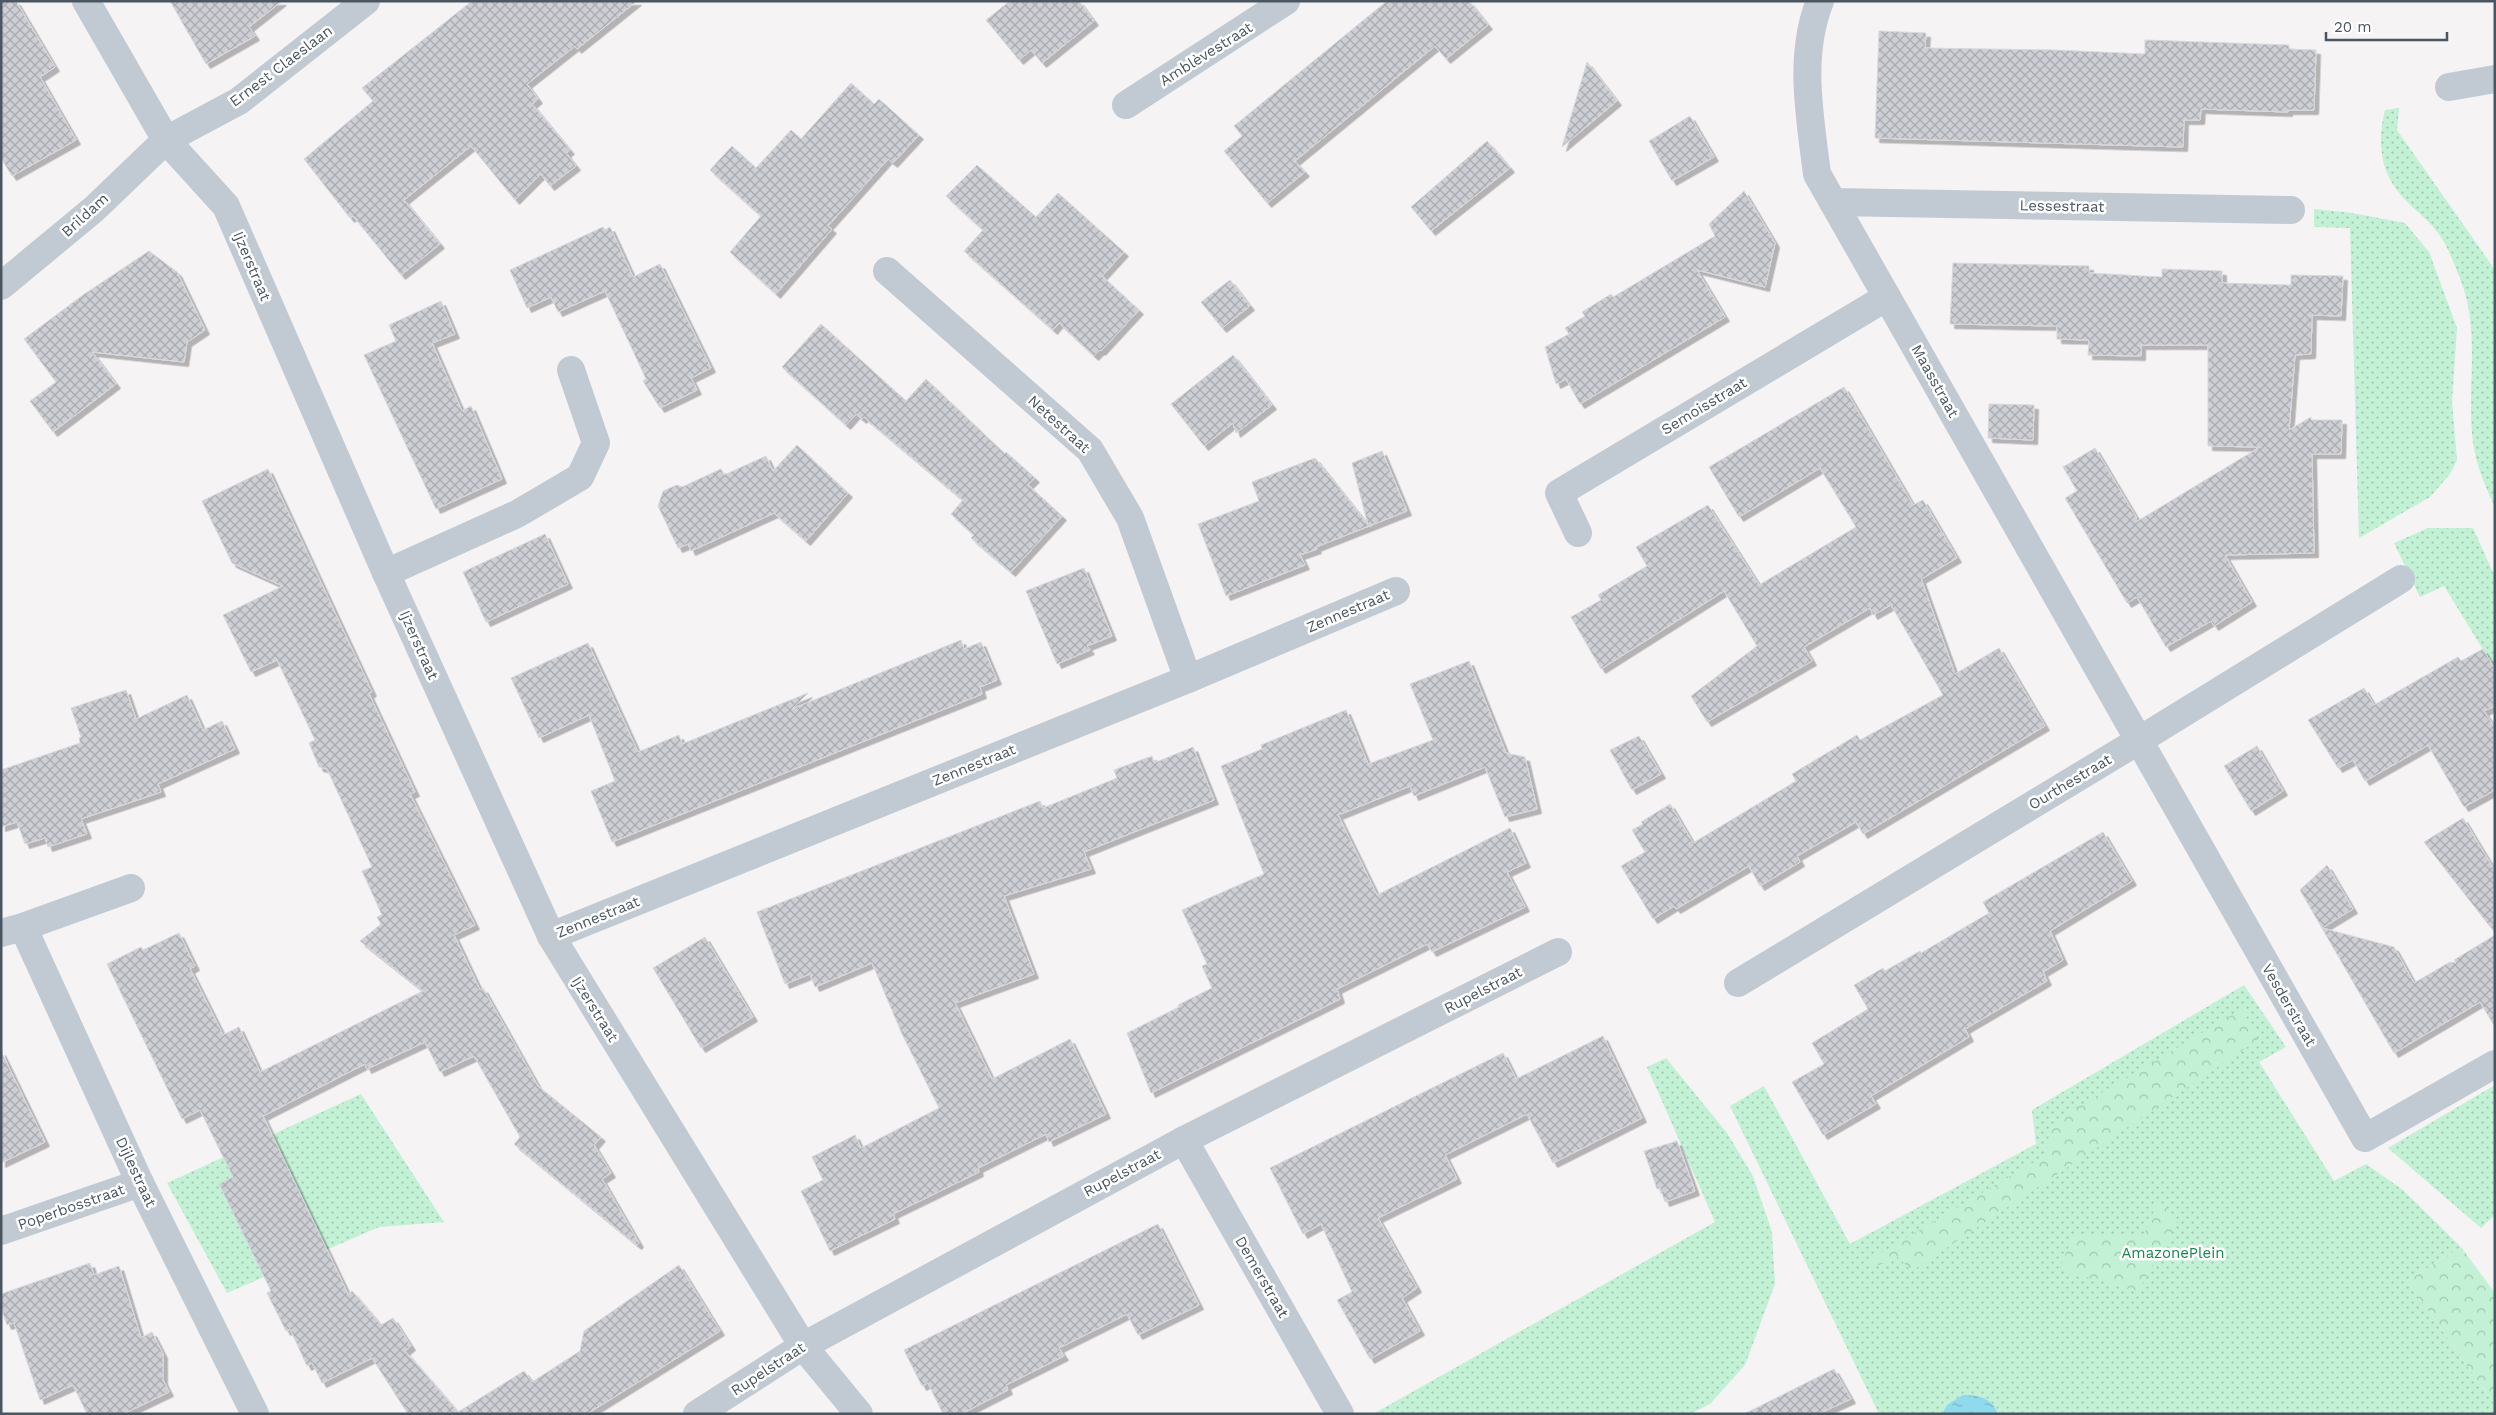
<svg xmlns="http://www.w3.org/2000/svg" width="2496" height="1415" viewBox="0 0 2496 1415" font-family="'Work Sans',sans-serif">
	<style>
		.green { fill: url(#green-dots) }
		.forest { fill: url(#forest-crowns) }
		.water { fill: url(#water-ripples) }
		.building { fill: url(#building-cross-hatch); stroke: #d7d9de; filter: url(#shadow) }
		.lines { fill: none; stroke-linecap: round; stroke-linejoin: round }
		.minor { stroke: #c1cad2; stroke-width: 28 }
		.labels { text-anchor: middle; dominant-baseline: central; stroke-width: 5; stroke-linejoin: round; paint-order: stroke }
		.street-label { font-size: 15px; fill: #4a5661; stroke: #fff }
		.park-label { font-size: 15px; fill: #17864f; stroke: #fff }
	</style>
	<defs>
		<pattern id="green-dots" width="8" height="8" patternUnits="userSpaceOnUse" patternTransform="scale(1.25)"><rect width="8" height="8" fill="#c3f1d5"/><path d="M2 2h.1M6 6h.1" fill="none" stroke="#a0c6b0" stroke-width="1.8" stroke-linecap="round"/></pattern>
		<pattern id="forest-crowns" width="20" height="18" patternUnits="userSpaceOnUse" patternTransform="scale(1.25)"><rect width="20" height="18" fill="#c3f1d5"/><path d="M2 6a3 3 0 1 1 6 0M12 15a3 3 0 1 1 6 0" fill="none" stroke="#a0c6b0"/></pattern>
		<pattern id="water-ripples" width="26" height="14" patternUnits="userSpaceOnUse" patternTransform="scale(1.25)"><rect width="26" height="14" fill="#90daee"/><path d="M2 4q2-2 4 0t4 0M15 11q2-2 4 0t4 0" fill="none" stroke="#78b4c4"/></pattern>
		<pattern id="building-cross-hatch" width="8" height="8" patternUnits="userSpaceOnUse" patternTransform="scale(1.25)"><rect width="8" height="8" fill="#cdcfd5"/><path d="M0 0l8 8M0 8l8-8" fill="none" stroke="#a8abb0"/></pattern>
		<filter id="shadow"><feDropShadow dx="4.5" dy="4.5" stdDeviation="0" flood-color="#0004"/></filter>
	</defs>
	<rect width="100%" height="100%" fill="#f5f3f3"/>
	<g class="green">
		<path d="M2399 108 2397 130 2495 270V508C2486 488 2476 465 2473 443 2466 389 2481 334 2461 281 2455 266 2448 246 2438 233 2427 217 2408 206 2396 189 2379 166 2378 137 2385 110Z"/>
		<path d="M2314 209 2352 213 2405 223 2429 252 2457 328 2452 402 2457 460 2450 474 2430 497 2359 538 2350 228 2314 227Z"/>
		<path d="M2428 528H2473L2495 577V669L2444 586 2420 597 2394 543Z"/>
		<path d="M2244 985 2286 1047 2259 1062 2334 1181 2366 1164 2403 1190 2461 1247 2407 1281 2495 1405V1414H1879L1730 1106 1764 1086 1850 1244 2036 1144 2032 1110Z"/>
		<path d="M1666 1058 1727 1133 1753 1176 1772 1232 1775 1284 1745 1365 1710 1404 1690 1414H1373L1715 1222 1647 1067Z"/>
		<path d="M2495 1085V1215L2481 1228 2388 1148Z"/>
		<path d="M361 1094 444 1222 379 1227 227 1293 167 1183Z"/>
	</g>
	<g class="forest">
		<path d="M2242 1009 2258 1040 1912 1271 1898 1257 1874 1267 1869 1260 2044 1156 2055 1121Z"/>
		<path d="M2159 1200 2178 1222 2138 1291 2059 1270 2073 1236H2143Z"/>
		<path d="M2461 1247 2495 1293V1405L2407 1281Z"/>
	</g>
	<path class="water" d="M1963 1395C1979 1395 1992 1398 1998 1414H1942L1947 1405Z"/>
	<g class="building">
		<path d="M1 1H16L55 67 40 77 76 140 12 176 1 158Z"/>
		<path d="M170 1H282L249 27 255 36 206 64Z"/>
		<path d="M472 1H637L577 49 575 46 527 84 538 99 532 104 570 150 566 153 576 166 550 186 541 174 515 200 471 146 404 200 440 244 401 275 353 216 350 218 304 159 373 101 362 88Z"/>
		<path d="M1010 1H1079L1094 21 1042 63 1031 50 1019 60 986 20Z"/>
		<path d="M1387 1H1469L1488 25 1446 59 1435 46 1295 161 1305 172 1267 203 1224 151 1242 136 1234 126Z"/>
		<path d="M1879 31 1926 33 1925 48 2055 50 2145 54V40L2289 45V49L2316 50 2314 110H2288V112L2201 109 2200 120H2184L2183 147 1875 138Z"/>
		<path d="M1587 62 1617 101 1562 147Z"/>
		<path d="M851 83 874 104 879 99 919 135 893 163 888 159 828 226 832 229 776 294 730 252 761 216 710 170 732 146 756 168 791 130 801 139Z"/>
		<path d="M1690 116 1714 157 1672 181 1649 141Z"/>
		<path d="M1487 141 1510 168 1431 231 1411 207Z"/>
		<path d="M977 165 1036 217 1058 193 1124 252 1102 276 1139 310 1101 351 1100 350 1094 356 1059 323 1053 330 964 251 983 230 946 196Z"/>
		<path d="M1744 191 1775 243 1765 287 1697 270 1725 317 1580 404 1566 379 1556 384 1545 347 1569 334 1565 328 1585 316 1582 312 1611 294 1613 297 1715 236 1709 224Z"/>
		<path d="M603 227 605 230 610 227 633 277 660 264 711 368 691 378 697 390 660 408 643 381 646 379 605 291 558 312 551 297 527 308 510 270Z"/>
		<path d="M149 251 177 272 205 330 187 342 184 362 92 352 116 384 53 432 30 401 56 382 24 339 83 295Z"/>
		<path d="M1953 263 2089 266V273L2162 277V269L2222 271V283L2291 285V275L2343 276 2341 316 2312 315 2311 354 2295 355 2289 430 2311 417V420H2342L2341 454H2312L2314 553 2225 555 2252 602 2214 626 2211 621 2166 647 2137 597 2127 603 2065 498 2077 491 2063 467 2095 448 2136 517V522L2260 447 2208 446V345H2141V356L2088 355 2089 340 2057 339V326L1950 324Z"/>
		<path d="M1230 280 1250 306 1222 328 1201 302Z"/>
		<path d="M441 301 455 334 432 343 462 411 471 406 502 479 436 509 364 355 396 341 389 325Z"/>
		<path d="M821 324 906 401 926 379 1005 454 1006 452 1035 478 1028 485 1062 516 1011 572 971 538 974 535 951 514 963 500 864 417 862 419 856 414 846 425 782 367Z"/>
		<path d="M1233 355 1272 405 1236 433 1233 423 1204 446 1171 404Z"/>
		<path d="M1844 387 1913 505 1923 500 1957 558 1921 579 1955 674 1999 648 2045 726 1863 834 1856 822 1797 856 1800 862 1760 886 1749 866 1676 909 1674 906 1653 919 1621 866 1645 852 1632 830 1643 824 1641 822 1670 804 1693 843 1796 781 1792 774 1857 735 1860 740 1943 695 1891 605 1873 615 1870 608 1804 647 1812 661 1707 722 1691 696 1757 646 1724 591 1601 669 1571 617 1601 600 1598 595 1647 566 1636 547 1708 505 1759 585 1856 527 1820 468 1739 517 1709 467Z"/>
		<path d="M1989 404 2034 405 2033 440 1988 438Z"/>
		<path d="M797 445 848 493 806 541 774 513 691 551 688 544 678 548 658 506 663 491 677 485 682 487 721 469 724 475 766 456 773 471Z"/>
		<path d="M1382 451 1407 511 1316 547 1317 549 1300 555 1305 565 1226 596 1198 524 1259 501 1252 482 1315 458 1368 525 1352 463Z"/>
		<path d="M268 469 372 692 369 694 415 792 410 794 475 925 454 935 480 990 483 988 538 1086 601 1137 594 1145 611 1173 602 1179 639 1243 637 1245 514 1144 520 1137 474 1056 440 1072 425 1042 367 1069 365 1064 263 1116 348 1294 352 1291 381 1325 393 1318 411 1346 405 1351 458 1412 524 1371 532 1382 580 1351 584 1331 679 1265 720 1331 587 1414H408L372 1358 322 1383 312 1363 307 1366 290 1329 286 1331 267 1293 271 1291 219 1184 233 1177 200 1110 182 1119 107 964 141 947 143 950 179 933 195 966 190 969 223 1035 239 1027 260 1072 423 991 360 941 381 924 377 917 382 915 362 871 372 867 327 769 319 767 309 743 315 740 277 660 251 672 223 615 283 586 232 563 202 501Z"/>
		<path d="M545 534 568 584 486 622 463 572Z"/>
		<path d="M1084 568 1112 636 1087 646 1090 650 1057 664 1026 591Z"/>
		<path d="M961 640 964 649 981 642 997 680 980 687 982 694 612 842 591 791 615 781 589 715 539 738 511 678 588 643 638 752 679 735 682 744 808 693 792 709Z"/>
		<path d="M2483 649 2495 669V706L2484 711 2495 728V790L2464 807 2428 745 2365 781 2353 760 2338 768 2308 720 2364 688 2374 705 2458 657 2461 661Z"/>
		<path d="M1469 661 1506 753 1525 757 1537 809 1505 817 1485 767 1414 796 1410 786 1338 815 1377 895 1510 828 1526 863 1507 872 1525 907 1432 952 1427 944 1337 989 1340 999 1151 1093 1127 1033 1179 1007 1178 1005 1212 988 1202 966 1207 964 1182 910 1264 874 1221 766 1262 749 1261 745 1346 710 1368 764 1433 740 1410 684Z"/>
		<path d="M126 690 136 719 187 695 203 730 222 721 235 749 158 784 161 792 81 819 87 834 48 847 45 838 25 844 17 822 1 827V770L80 743 79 738 81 737 71 708Z"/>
		<path d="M1639 736 1661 774 1632 790 1610 750Z"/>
		<path d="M2257 746 2283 791 2251 811 2224 766Z"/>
		<path d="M1193 747 1214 800 1084 852 1091 869 1004 896 1034 974 955 1003 992 1079 1070 1039 1106 1114 1049 1142 1046 1134 978 1168 979 1172 893 1214 895 1219 830 1251 801 1191 823 1180 812 1157 855 1135 861 1148 939 1108 902 1034 872 963 815 987 810 974 785 984 757 912 1040 801 1043 808 1117 778 1114 770 1152 756 1154 763Z"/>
		<path d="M2463 818 2495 871V933L2424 842Z"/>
		<path d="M2103 832 2132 881 2050 931 2063 960 2043 972 2047 981 1965 1029 1969 1037 1871 1096 1876 1104 1823 1135 1792 1082 1824 1064 1812 1043 1868 1009 1854 985 1883 968 1885 971 1920 951 1921 953 1989 913 1983 902Z"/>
		<path d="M2327 865 2353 909 2322 928 2394 947 2414 983 2450 962 2456 963 2454 960 2495 935V1027L2480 1002 2394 1053 2300 890Z"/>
		<path d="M705 937 753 1017 701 1048 653 968Z"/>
		<path d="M1603 1036 1642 1118 1553 1163 1527 1114 1445 1155 1457 1179 1378 1218 1417 1288 1402 1298 1420 1331 1370 1359 1337 1300 1352 1292 1321 1224 1303 1234 1270 1168 1503 1053 1516 1079Z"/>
		<path d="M1 1051 45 1142 1 1163Z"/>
		<path d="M1677 1141 1695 1191 1665 1202 1660 1188 1657 1189 1644 1151Z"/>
		<path d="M1158 1224 1199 1305 1138 1335 1127 1314 1059 1348 1064 1356 1006 1385 1008 1390 961 1414H943L928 1383 922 1386 904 1350Z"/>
		<path d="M90 1263 94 1275 119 1266 141 1338 152 1332 163 1354V1380L169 1392 123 1414H87L73 1385 40 1400 14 1323 7 1325 1 1308V1294Z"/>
		<path d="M1834 1369 1851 1399 1818 1414H1744Z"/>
	</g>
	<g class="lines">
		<g class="minor">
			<path d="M86 1 166 140 226 206 386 573 551 936 803 1346 859 1414"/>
			<path d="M1820 1C1798 56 1810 117 1817 174L2365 1138 2495 1064"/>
			<path d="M2449 87 2495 79"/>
			<path d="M1126 105 1286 1"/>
			<path d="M1833 202 2291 210"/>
			<path d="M887 271 1090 450 1130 518 1188 679"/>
			<path d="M1 286 94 209 166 140 239 101 366 1"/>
			<path d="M1578 533 1559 493 1887 297"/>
			<path d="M386 573 517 514 580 477 596 443 571 370"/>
			<path d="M23 927 131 888"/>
			<path d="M1 933 23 927 140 1183 255 1414"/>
			<path d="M551 936 1188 679 1396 591"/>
			<path d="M1738 983 2138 741 2401 579"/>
			<path d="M1184 1140 1340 1414"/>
			<path d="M1 1231 140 1183"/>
			<path d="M697 1414 803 1346 1184 1140 1558 952"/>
		</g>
	</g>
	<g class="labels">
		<g class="street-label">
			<text transform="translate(1206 54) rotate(-32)">Amblèvestraat</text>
			<text transform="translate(281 66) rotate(-37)">Ernest Claeslaan</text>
			<text transform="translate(2062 206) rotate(1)">Lessestraat</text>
			<text transform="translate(85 215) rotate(-42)">Brildam</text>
			<text transform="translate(252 266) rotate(67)">Ijzerstraat</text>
			<text transform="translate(1935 381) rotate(61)">Maasstraat</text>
			<text transform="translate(1704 406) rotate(-31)">Semoisstraat</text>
			<text transform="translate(1059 424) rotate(42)">Netestraat</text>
			<text transform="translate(1348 611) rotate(-23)">Zennestraat</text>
			<text transform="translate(419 645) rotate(66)">Ijzerstraat</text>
			<text transform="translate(974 765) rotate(-22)">Zennestraat</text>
			<text transform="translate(2070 782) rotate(-31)">Ourthestraat</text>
			<text transform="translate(598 917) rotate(-22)">Zennestraat</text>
			<text transform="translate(1483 990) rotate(-27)">Rupelstraat</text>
			<text transform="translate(2289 1005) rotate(60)">Vesderstraat</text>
			<text transform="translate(595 1009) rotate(58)">Ijzerstraat</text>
			<text transform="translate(136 1172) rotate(65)">Dijlestraat</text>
			<text transform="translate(1122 1173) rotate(-28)">Rupelstraat</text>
			<text transform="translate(71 1207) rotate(-19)">Poperbosstraat</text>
			<text transform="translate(1262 1277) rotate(60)">Demerstraat</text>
			<text transform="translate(768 1369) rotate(-33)">Rupelstraat</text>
		</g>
		<g class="park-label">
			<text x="2173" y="1253">AmazonePlein</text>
		</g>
	</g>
	<rect width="2496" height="1415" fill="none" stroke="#4a5661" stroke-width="5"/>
	<path d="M2326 32v8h121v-8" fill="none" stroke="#4a5661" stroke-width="2.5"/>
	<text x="2334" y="32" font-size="15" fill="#4a5661" stroke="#ffffff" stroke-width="4" paint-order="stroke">20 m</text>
</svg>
